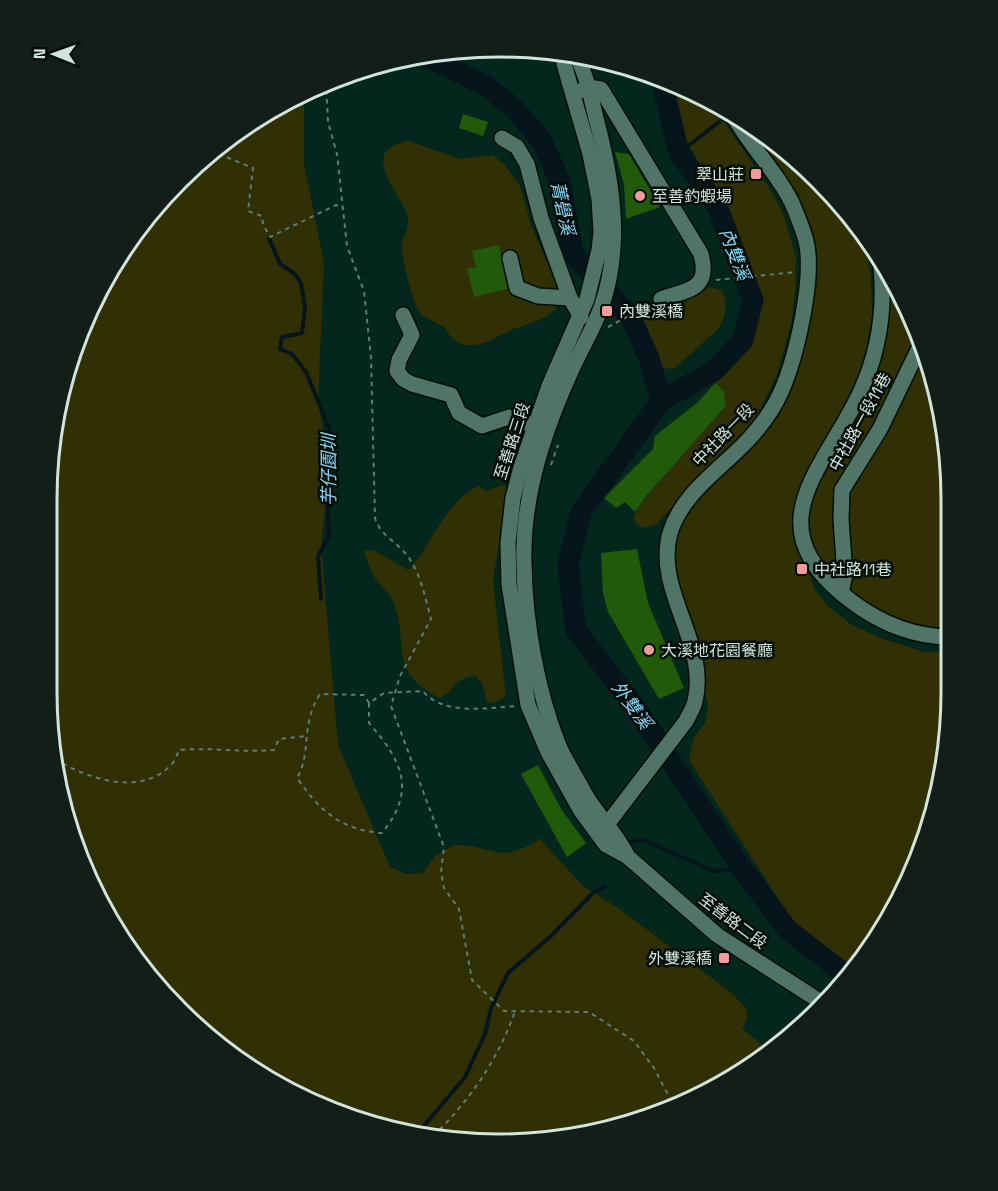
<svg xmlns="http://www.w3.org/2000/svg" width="998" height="1191" viewBox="0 0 998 1191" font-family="'Space Grotesk','Noto Sans TC',sans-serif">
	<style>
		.green { fill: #303004 }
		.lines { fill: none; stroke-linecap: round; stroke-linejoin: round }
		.stream { stroke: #06151b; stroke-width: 4 }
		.river { stroke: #06151b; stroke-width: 21 }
		.building { fill: #215a08 }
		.minor-casing { stroke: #000f07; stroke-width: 18 }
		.path { stroke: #5f7c72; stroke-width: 2; stroke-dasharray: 4.5 4.5; stroke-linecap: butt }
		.minor { stroke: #507466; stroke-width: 15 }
		.poi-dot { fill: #f59b99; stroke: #020d08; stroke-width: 2 }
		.labels { text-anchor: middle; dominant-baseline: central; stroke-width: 5; stroke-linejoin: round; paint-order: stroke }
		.poi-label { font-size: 16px; fill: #d2e5dd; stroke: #020d08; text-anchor: start }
		.street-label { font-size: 16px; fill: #d2e5dd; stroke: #020d08 }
		.water-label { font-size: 18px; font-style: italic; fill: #85d6f8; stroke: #020d08 }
		.rim { fill: none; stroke: #d2e5dd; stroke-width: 3 }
	</style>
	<rect width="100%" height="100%" fill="#03271c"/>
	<g class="green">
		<path d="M665 79 710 101 768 186 783 213 796 257 795 293 791 324 777 375 756 418 734 445 699 477 656 525 644 528C640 526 635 524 634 519 632 505 713 423 726 406L724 391 715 383 721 370 735 357 753 325 757 307 754 285 719 196 676 124Z"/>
		<path d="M304 92V164L324 263 318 402 330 466 321 546 338 745 390 867 406 874 423 873 435 856 454 845C496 845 497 866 540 839L583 886 618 908 733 994 747 1010V1019L742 1028 762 1045 771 1040 785 1038 751 1068 672 1110 558 1141 469 1144 353 1120 248 1068 159 991 107 918 62 809 47 692 50 440 93 299 179 179 247 123Z"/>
		<path d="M740 117 819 179 862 231 871 278 872 314 867 346 857 378 843 412 809 472 802 555 815 590 828 606 852 625 883 639 925 652H951V722L929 832 914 847 904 875 906 885 891 918 855 968 797 928 689 760 693 739 705 723 708 705 673 558 675 536 686 509 780 403 812 248Z"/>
		<path d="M409 141 459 159 493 155 505 165 520 186 531 225 558 288 556 309C544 321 523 324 507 332 491 340 469 354 452 338 449 335 447 330 444 327 437 322 426 320 420 313 412 301 402 261 402 247 402 238 408 230 408 221 407 197 352 150 409 141Z"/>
		<path d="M887 270 917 326 943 410 951 499V633L879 615 824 568 812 547 808 531 809 494 878 363Z"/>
		<path d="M709 287 722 290C728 305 726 316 718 329L674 369 661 368 639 323 678 306Z"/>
		<path d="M505 484 507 493 493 580 506 697 493 703 487 702 482 683 476 676C455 676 454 692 440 698 384 670 412 643 392 599 388 591 379 585 375 578 370 570 367 560 364 551L373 550 408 570C433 544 445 502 478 486L486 491Z"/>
	</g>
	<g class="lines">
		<g class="stream">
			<path d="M679 153 728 115"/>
			<path d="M269 238 280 264 295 274 301 283 305 308 302 333 282 337 280 349 292 354 306 372 330 430 326 475 329 536 318 556 321 599"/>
			<path d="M630 842 644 840 713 871 742 869"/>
			<path d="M418 1133 465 1077 485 1034 491 1008 508 973 551 936 594 892 605 887"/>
		</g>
		<g class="river">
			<path d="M421 54 485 85 514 108 542 141 561 184 573 254 630 316 649 358 661 401"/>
			<path d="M661 78 679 153 717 206 753 300 743 340 714 371 661 401 581 512 568 565 576 630 637 710 742 869 788 930 849 977"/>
		</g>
	</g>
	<g class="building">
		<path d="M463 114 488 122 483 136 459 128Z"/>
		<path d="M615 152 629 154 660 207 626 219 624 185Z"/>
		<path d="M499 245 507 289 474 297 467 269 476 267 472 251Z"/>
		<path d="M715 383 724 391 726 406 647 495 635 512 625 502 616 508 604 498 653 449 655 436 698 402Z"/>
		<path d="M637 549 648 603 684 688 659 699 608 612 603 593 601 553Z"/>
		<path d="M538 765 561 809 586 843 567 857 521 774Z"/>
	</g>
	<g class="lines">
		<defs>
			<g id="minor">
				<path d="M564 53V64L590 154 599 199 601 232 599 250 587 299 549 386 521 467 513 498 508 543 509 584 528 705 548 752 581 811 606 845 628 857 717 935 824 1004"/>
				<path d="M574 54C586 67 593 108 598 126 613 185 622 246 602 305 595 326 582 347 573 367 545 428 522 495 524 563 525 623 537 691 559 746 566 762 577 778 585 794 599 818 615 830 628 857"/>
				<path d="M579 91 595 88 601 89 701 254C711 290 687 290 661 299"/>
				<path d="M502 138 517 147 527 164 541 218 570 298 581 317"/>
				<path d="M880 256C886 304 881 348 860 393 822 473 753 526 851 601 880 623 913 637 951 637"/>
				<path d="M510 258 517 288 538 296 570 298"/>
				<path d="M403 315 412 335 399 360 397 371 403 379 412 384 451 395 459 413 482 426 509 417 534 426"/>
				<path d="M841 593 845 574 841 520 842 490 880 429 922 342"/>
				<path d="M602 831 686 721C689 715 694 707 695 701 709 643 654 591 670 533 682 493 721 469 748 440 761 426 773 410 781 392 796 358 815 278 806 241 803 229 797 215 792 203 777 171 748 145 732 113"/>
			</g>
		</defs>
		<use href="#minor" class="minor-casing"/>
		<g class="path">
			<path d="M326 81 328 122 337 154 347 246 364 291 371 357 375 518C380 535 394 540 405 553 420 570 425 597 431 619L400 676 391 706 444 847 441 872 444 888 459 909 472 980 504 1011 589 1012 634 1041 654 1068 675 1108"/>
			<path d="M203 159 214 152 253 168 248 211 262 216 263 224 270 237 336 205 342 208"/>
			<path d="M716 280 796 272"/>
			<path d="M608 327 651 304"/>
			<path d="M551 465 558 445"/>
			<path d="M369 703 364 695 320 694C300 725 312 753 297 778 320 811 341 830 382 833 417 790 402 761 369 723V703L384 693 423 691C443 716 488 708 516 706"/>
			<path d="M55 759C86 778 139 797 170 766 174 763 177 755 179 750 212 747 242 753 274 750L279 739 305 736"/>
			<path d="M433 1136C469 1102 499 1058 515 1011"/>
		</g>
		<use href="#minor" class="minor"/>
	</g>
	<g class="poi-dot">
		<rect x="750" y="168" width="12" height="12" rx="3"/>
		<circle cx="640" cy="196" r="6"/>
		<rect x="601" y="305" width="12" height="12" rx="3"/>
		<rect x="796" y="563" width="12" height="12" rx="3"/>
		<circle cx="649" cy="650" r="6"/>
		<rect x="718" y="952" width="12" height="12" rx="3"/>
	</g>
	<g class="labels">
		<g class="poi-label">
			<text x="744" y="174" text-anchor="end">翠山莊</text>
			<text x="652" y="196">至善釣蝦場</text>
			<text x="619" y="311">內雙溪橋</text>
			<text x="814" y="569">中社路11巷</text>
			<text x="661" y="650">大溪地花園餐廳</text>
			<text x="712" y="958" text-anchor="end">外雙溪橋</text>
		</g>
		<g class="street-label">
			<text transform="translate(860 422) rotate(-61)">中社路一段11巷</text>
			<text transform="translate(723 435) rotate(-46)">中社路一段</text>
			<text transform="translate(512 441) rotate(-72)">至善路三段</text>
			<text transform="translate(733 921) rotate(37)">至善路二段</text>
		</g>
		<g class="water-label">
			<text transform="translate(563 208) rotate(78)">菁礐溪</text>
			<text transform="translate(735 254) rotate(69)">內雙溪</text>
			<text transform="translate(328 470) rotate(-90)">芋仔園圳</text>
			<text transform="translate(632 705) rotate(54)">外雙溪</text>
		</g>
	</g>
	<path d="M0 0H998V1191H0ZM499 57H499A442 442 0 0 1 941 499V692A442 442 0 0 1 499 1134H499A442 442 0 0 1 57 692V499A442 442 0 0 1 499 57Z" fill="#131e19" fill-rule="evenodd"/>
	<path class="rim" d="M499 57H499A442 442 0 0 1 941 499V692A442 442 0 0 1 499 1134H499A442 442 0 0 1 57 692V499A442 442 0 0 1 499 57Z"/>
	<g transform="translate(54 54) rotate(271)" stroke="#020d08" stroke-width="4.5" paint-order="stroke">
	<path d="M0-4.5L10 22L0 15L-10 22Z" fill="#d2e5dd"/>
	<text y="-9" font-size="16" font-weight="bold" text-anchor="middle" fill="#d2e5dd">N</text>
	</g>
</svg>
